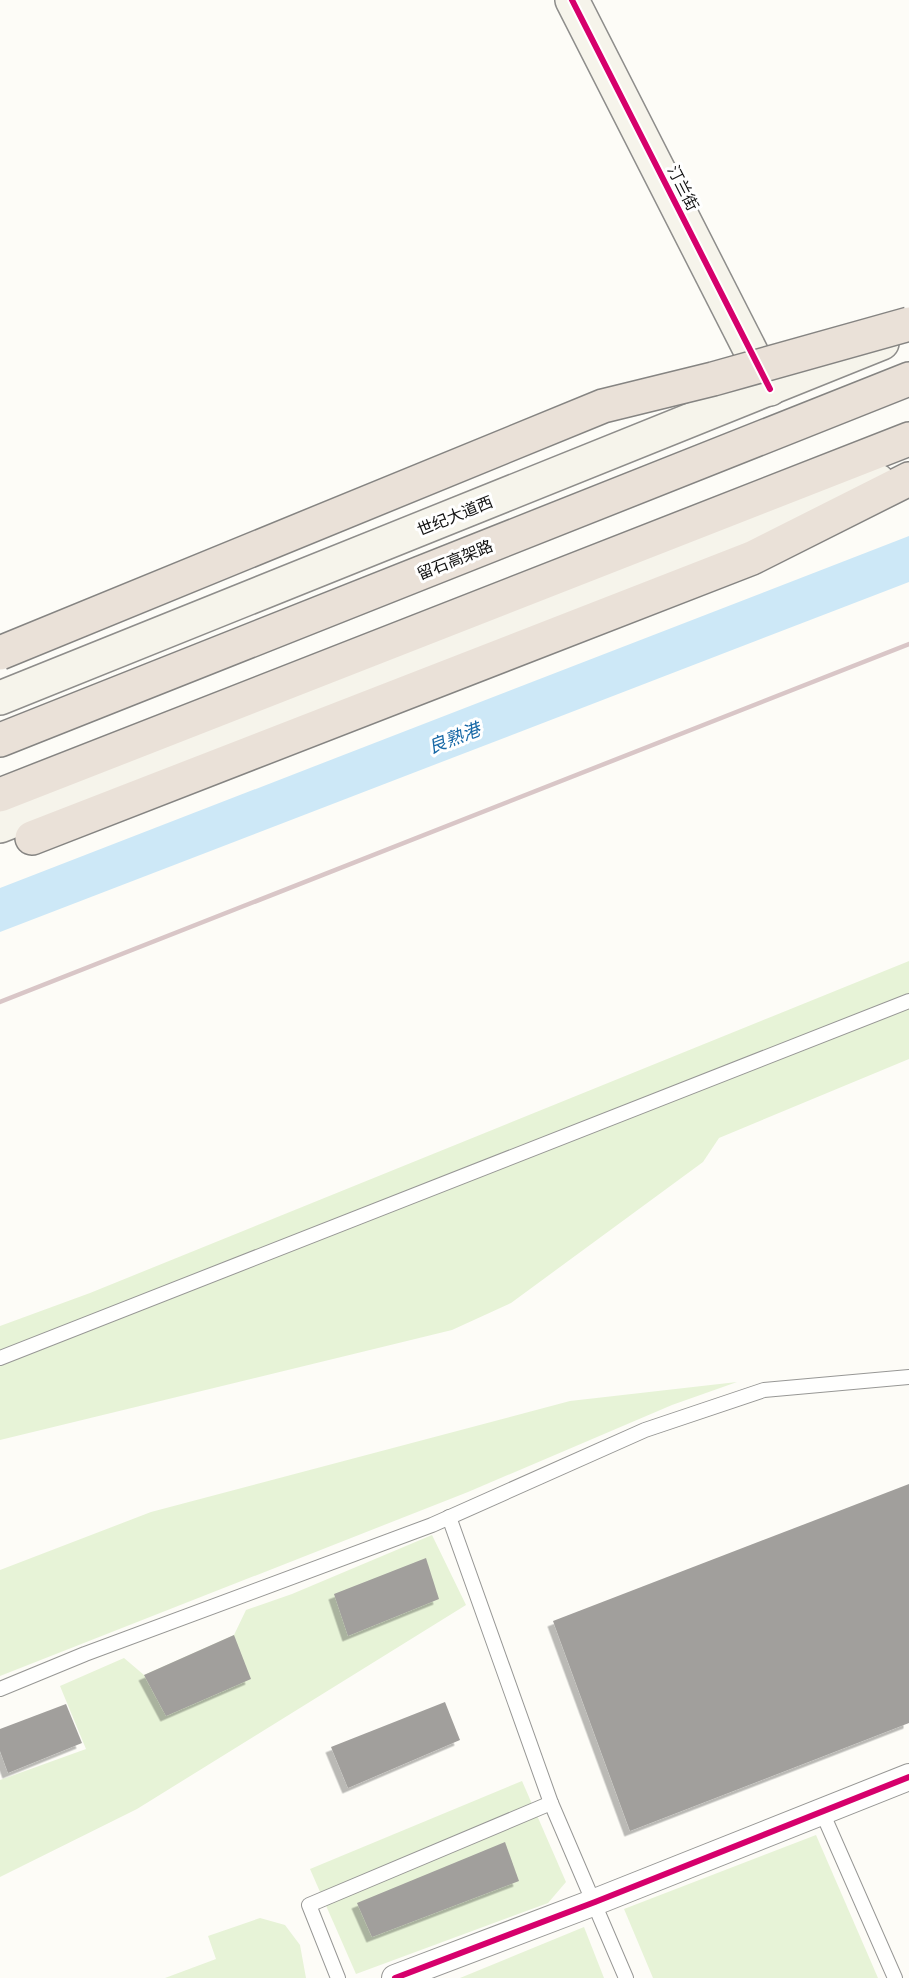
<svg xmlns="http://www.w3.org/2000/svg" width="909" height="1978" viewBox="0 0 909 1978" font-family="'Roboto Serif','Noto Sans SC',serif">
	<style>
		.green { fill: #e7f3d7 }
		.water { fill: #cde8f7 }
		.building { fill: #a19f9c; filter: url(#shadow) }
		.lines { fill: none; stroke-linecap: round; stroke-linejoin: round }
		.lane-casing { stroke: #979795; stroke-width: 16 }
		.street-casing { stroke: #979795; stroke-width: 28 }
		.secondary-casing { stroke: #8e8d8b; stroke-width: 36 }
		.highway-casing { stroke: #858482; stroke-width: 36 }
		.lane { stroke: #fffffe; stroke-width: 14 }
		.street { stroke: #fffffe; stroke-width: 26 }
		.secondary { stroke: #f6f4eb; stroke-width: 33 }
		.highway { stroke: #eae1d8; stroke-width: 33 }
		.rail { stroke: #d9c6c7; stroke-width: 4.5 }
		.highway-bridge-casing { stroke: #858482; stroke-width: 36; stroke-linecap: butt }
		.highway-bridge { stroke: #eae1d8; stroke-width: 33 }
		.cycleway-casing { stroke: #fff; stroke-width: 10 }
		.cycleway { stroke: #d6006c; stroke-width: 6 }
		.labels { text-anchor: middle; dominant-baseline: central; stroke-width: 6; stroke-linejoin: round; paint-order: stroke }
		.street-label { font-size: 16px; fill: #111; stroke: #fff }
		.water-label { font-size: 18px; font-style: italic; fill: #1768a6; stroke: #fff }
	</style>
	<defs>
		<filter id="shadow"><feDropShadow dx="-5.5" dy="5.5" stdDeviation="0" flood-color="#0004"/></filter>
	</defs>
	<rect width="100%" height="100%" fill="#fdfcf7"/>
	<g class="green">
		<path d="M909 961V1059L719 1138 703 1162 511 1303 452 1330 0 1440V1326L90 1293Z"/>
		<path d="M737 1382 672 1405 468 1492 0 1676V1570L151 1512 570 1401Z"/>
		<path d="M432 1535 466 1605 137 1809 0 1877V1780L86 1749 60 1686 124 1658 144 1675 234 1635 246 1610 292 1594Z"/>
		<path d="M522 1781 566 1882 548 1903 356 1974 310 1869Z"/>
		<path d="M816 1835 878 1978H653L624 1909Z"/>
		<path d="M260 1918 285 1925 300 1945 306 1978H165L216 1959 208 1936Z"/>
		<path d="M584 1927 604 1978H460Z"/>
	</g>
	<path class="water" d="M909 536V582L0 932V888Z"/>
	<g class="building">
		<path d="M909 1484V1723L630 1831 553 1621Z"/>
		<path d="M426 1558 439 1599 348 1636 334 1594Z"/>
		<path d="M234 1635 251 1679 166 1716 144 1675Z"/>
		<path d="M445 1702 460 1740 348 1788 331 1747Z"/>
		<path d="M66 1704 82 1743 8 1773 0 1751V1729Z"/>
		<path d="M505 1842 519 1881 372 1937 357 1903Z"/>
	</g>
	<g class="lines">
		<defs>
			<g id="lane">
				<path d="M0 1358 909 1001"/>
				<path d="M449 1517 551 1803 626 1978"/>
				<path d="M0 1689 85 1654 432 1525 645 1430 764 1390 909 1377"/>
				<path d="M822 1812 895 1978"/>
				<path d="M338 1978 309 1905 551 1803"/>
			</g>
			<path id="street" d="M395 1978 595 1902 909 1777"/>
			<g id="secondary">
				<path d="M572 0 770 389"/>
				<path d="M0 698 882 343"/>
				<path d="M0 826 878 481"/>
			</g>
			<g id="highway">
				<path d="M0 740 909 379"/>
				<path d="M0 795 909 439"/>
				<path d="M32 838 752 558 909 479"/>
			</g>
		</defs>
		<use href="#lane" class="lane-casing"/>
		<use href="#street" class="street-casing"/>
		<use href="#secondary" class="secondary-casing"/>
		<use href="#highway" class="highway-casing"/>
		<use href="#lane" class="lane"/>
		<use href="#street" class="street"/>
		<use href="#secondary" class="secondary"/>
		<use href="#highway" class="highway"/>
		<path class="rail" d="M0 1002 909 644"/>
		<defs>
			<path id="highway-bridge" d="M0 653 603 406 713 379 909 324"/>
		</defs>
		<use href="#highway-bridge" class="highway-bridge-casing"/>
		<use href="#highway-bridge" class="highway-bridge"/>
		<defs>
			<g id="cycleway">
				<path d="M572 0 770 389"/>
				<path d="M395 1978 595 1902 909 1777"/>
			</g>
		</defs>
		<use href="#cycleway" class="cycleway-casing"/>
		<use href="#cycleway" class="cycleway"/>
	</g>
	<g class="labels">
		<g class="street-label">
			<text transform="translate(683 188) rotate(63)">汀兰街</text>
			<text transform="translate(455 516) rotate(-22)">世纪大道西</text>
			<text transform="translate(455 560) rotate(-22)">留石高架路</text>
		</g>
		<g class="water-label">
			<text transform="translate(454 738) rotate(-21)">良熟港</text>
		</g>
	</g>
</svg>
